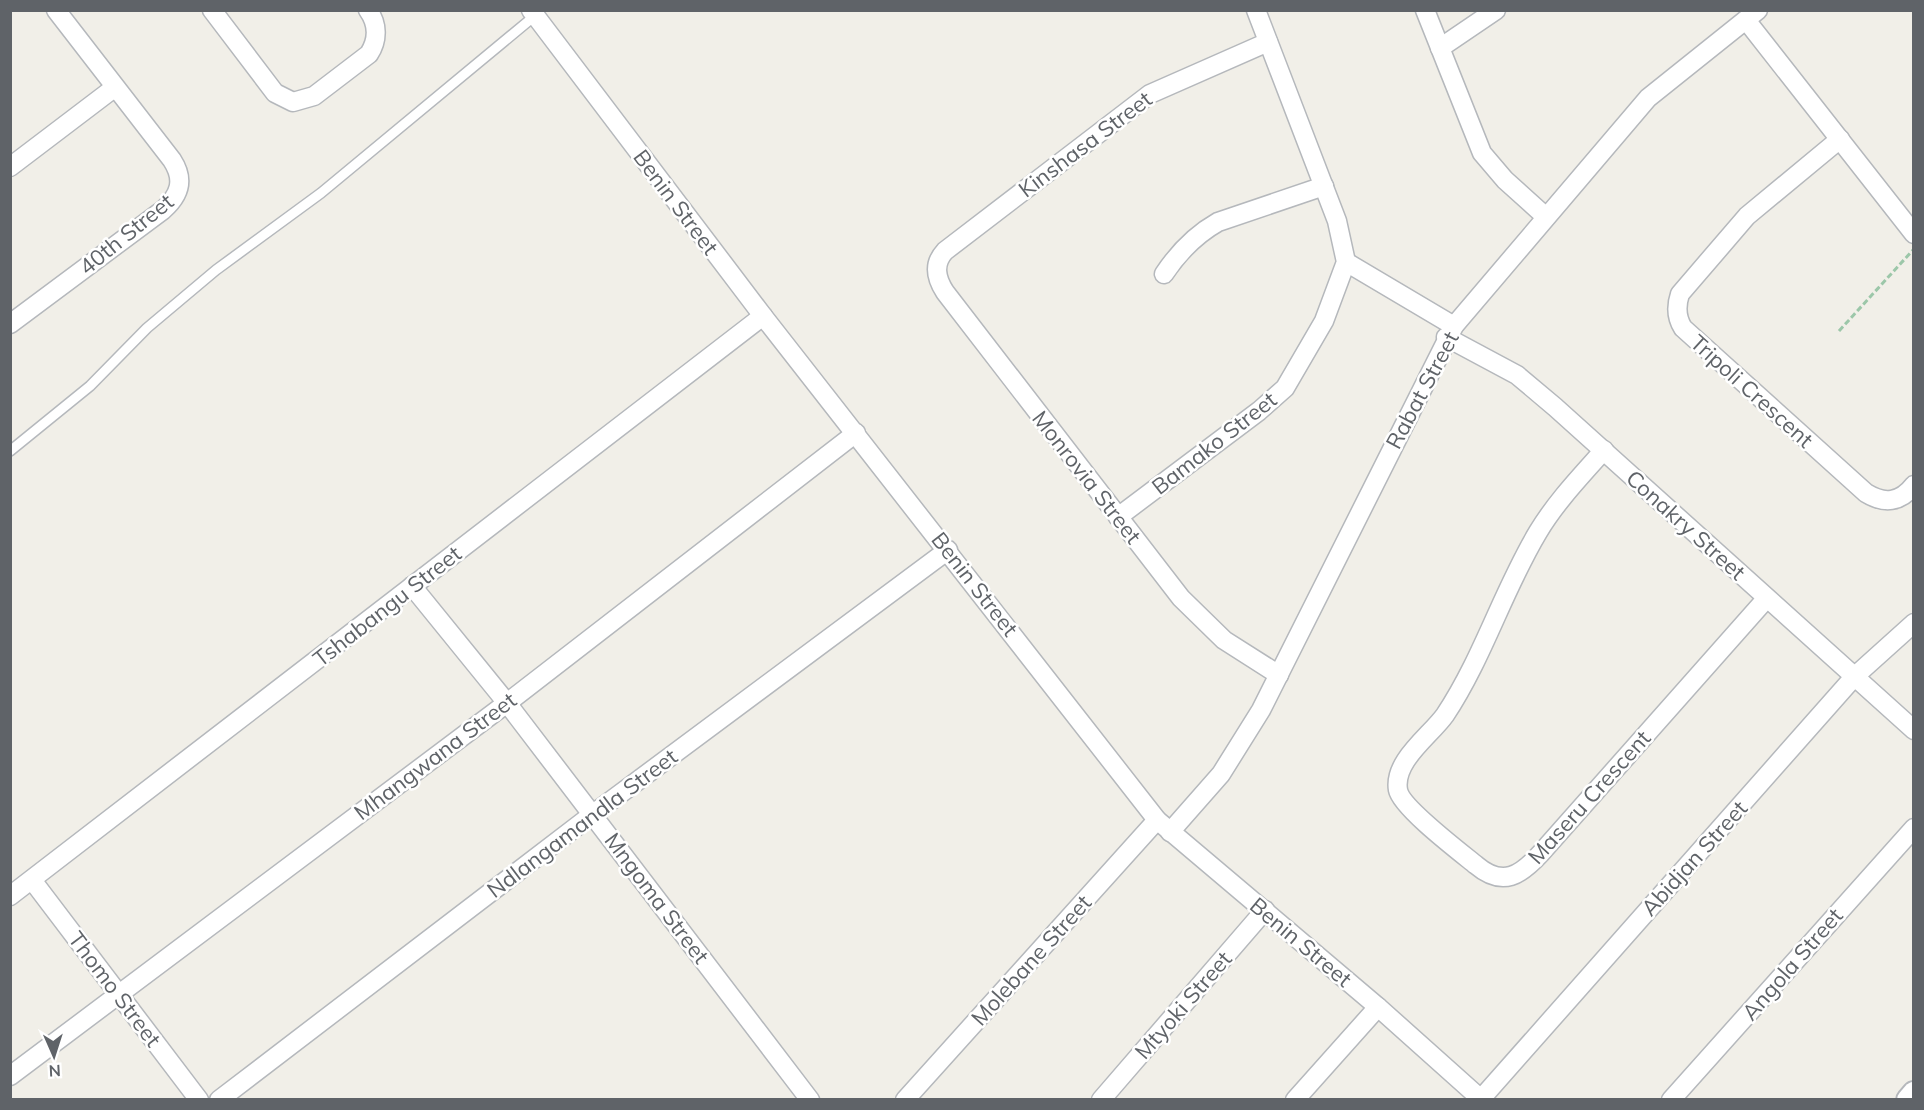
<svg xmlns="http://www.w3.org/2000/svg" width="1924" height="1110" viewBox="0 0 1924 1110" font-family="Mulish,sans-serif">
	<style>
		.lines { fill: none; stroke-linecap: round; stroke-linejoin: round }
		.service-casing { stroke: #b5b8bc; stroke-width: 12 }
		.minor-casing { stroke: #b5b8bc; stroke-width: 21 }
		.tertiary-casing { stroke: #b5b8bc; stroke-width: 26 }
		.path { stroke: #9cc7a9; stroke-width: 3; stroke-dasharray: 6 3; stroke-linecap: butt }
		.service { stroke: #fff; stroke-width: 9 }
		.minor { stroke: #fff; stroke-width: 18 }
		.tertiary { stroke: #fff; stroke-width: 22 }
		.labels { text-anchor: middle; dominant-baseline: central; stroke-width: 5; stroke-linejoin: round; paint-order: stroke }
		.street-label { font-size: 22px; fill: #5f6368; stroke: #fff }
	</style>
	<rect width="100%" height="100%" fill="#f1efe8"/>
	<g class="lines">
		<defs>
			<path id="service" d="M10 451 90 386 147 328 216 270 321 193 537 14"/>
			<g id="minor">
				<path d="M212 10 275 93 293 102 314 96 369 54C378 40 378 24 368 10"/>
				<path d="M531 10 763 316 1157 820 1378 1007 1482 1100"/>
				<path d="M1425 10 1482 153 1505 180 1546 217"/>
				<path d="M1746 20 1914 234"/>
				<path d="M1268 42 1150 94 945 251C933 264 936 278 945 292L1181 598 1224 640 1279 675"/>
				<path d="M1440 48 1496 10"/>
				<path d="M1840 139 1747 216 1680 294C1676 306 1676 317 1683 328L1866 493C1884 504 1900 503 1914 485"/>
				<path d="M10 167 114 88"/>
				<path d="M1346 262 1454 326"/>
				<path d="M1164 274C1178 253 1195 235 1218 222L1324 186"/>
				<path d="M10 324 163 210C180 195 185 180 172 160L56 10"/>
				<path d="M1446 337 1517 375 1555 407 1914 730"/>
				<path d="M1604 450C1580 477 1556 502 1538 532 1503 590 1483 658 1445 715 1430 736 1393 761 1398 790 1401 807 1460 852 1476 865 1503 888 1521 875 1541 853L1766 599"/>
				<path d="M1118 517 1259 411 1285 388 1324 321 1346 262 1337 221 1256 10"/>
				<path d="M412 586 507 703 810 1100"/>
				<path d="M1170 832 1221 774 1261 710 1454 326 1648 98 1758 10"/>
				<path d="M32 880 199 1100"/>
				<path d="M10 896 763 316"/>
				<path d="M10 1076 507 703 856 433"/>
				<path d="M219 1100 593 814 948 550"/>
				<path d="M905 1100 1157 820"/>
				<path d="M1101 1100 1265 910"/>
				<path d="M1295 1100 1378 1007"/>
				<path d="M1480 1100 1854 677 1914 623"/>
				<path d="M1671 1100 1914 828"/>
			</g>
			<path id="tertiary" d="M1908 1100 1914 1093"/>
		</defs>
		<use href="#service" class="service-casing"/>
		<use href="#minor" class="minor-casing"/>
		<use href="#tertiary" class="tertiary-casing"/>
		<path class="path" d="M1839 331 1913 250"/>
		<use href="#service" class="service"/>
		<use href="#minor" class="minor"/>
		<use href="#tertiary" class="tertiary"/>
	</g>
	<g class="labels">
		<g class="street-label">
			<text transform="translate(1085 144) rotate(-37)">Kinshasa Street</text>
			<text transform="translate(676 202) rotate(53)">Benin Street</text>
			<text transform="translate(126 234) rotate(-39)">40th Street</text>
			<text transform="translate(1422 390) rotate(-62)">Rabat Street</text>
			<text transform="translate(1752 391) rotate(42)">Tripoli Crescent</text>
			<text transform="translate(1214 443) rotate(-38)">Bamako Street</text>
			<text transform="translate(1087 477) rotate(52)">Monrovia Street</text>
			<text transform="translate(1686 525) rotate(42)">Conakry Street</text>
			<text transform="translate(975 584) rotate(52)">Benin Street</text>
			<text transform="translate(387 606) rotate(-38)">Tshabangu Street</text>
			<text transform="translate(435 756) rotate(-37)">Mhangwana Street</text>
			<text transform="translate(1589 797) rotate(-48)">Maseru Crescent</text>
			<text transform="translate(582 823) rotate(-37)">Ndlangamandla Street</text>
			<text transform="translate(1694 858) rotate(-48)">Abidjan Street</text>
			<text transform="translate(657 898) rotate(53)">Mngoma Street</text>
			<text transform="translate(1301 942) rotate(40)">Benin Street</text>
			<text transform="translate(1031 960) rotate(-48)">Molebane Street</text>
			<text transform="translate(1792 964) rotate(-49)">Angola Street</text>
			<text transform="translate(115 989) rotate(53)">Thomo Street</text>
			<text transform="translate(1183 1005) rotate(-49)">Mtyoki Street</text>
		</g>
	</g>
	<rect width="1924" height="1110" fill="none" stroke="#5f6368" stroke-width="24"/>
	<g transform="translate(54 1056) rotate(177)" stroke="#ffffff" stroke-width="4.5" paint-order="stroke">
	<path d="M0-4.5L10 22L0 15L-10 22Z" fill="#5f6368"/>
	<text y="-9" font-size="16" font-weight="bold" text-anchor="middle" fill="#5f6368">N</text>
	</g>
</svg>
